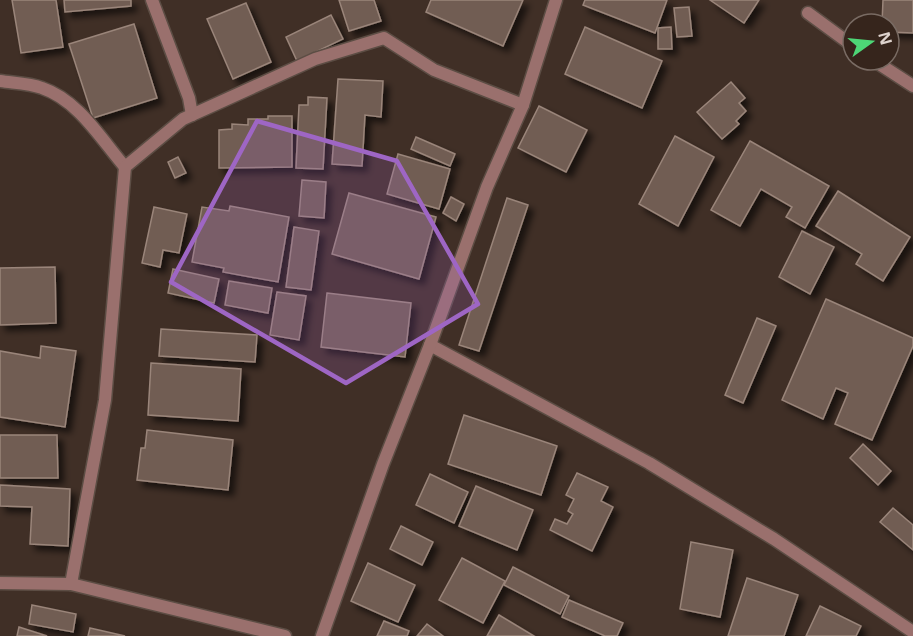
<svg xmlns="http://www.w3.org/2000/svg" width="913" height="636" viewBox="0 0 913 636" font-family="'Open Sans',sans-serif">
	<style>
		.building { fill: #715d53; stroke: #9a857a; stroke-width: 1.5; filter: url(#shadow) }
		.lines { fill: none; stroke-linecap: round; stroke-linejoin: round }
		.minor-casing { stroke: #5c4d44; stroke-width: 15 }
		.tertiary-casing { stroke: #5c4d44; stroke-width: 15 }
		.minor { stroke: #9a706d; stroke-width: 12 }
		.tertiary { stroke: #9a706d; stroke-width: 12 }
		.marked { fill: #9e66c4; fill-opacity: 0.2; stroke: #9e66c4; stroke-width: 4.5; stroke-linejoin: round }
	</style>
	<defs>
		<filter id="shadow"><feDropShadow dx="5.5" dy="5.5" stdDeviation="3" flood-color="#0009"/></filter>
	</defs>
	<rect width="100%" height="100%" fill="#402f26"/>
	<g class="building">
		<path d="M12 0H56L63 47 21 53Z"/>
		<path d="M64 0H131V6L65 12Z"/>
		<path d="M339 0H374L381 21 349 31Z"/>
		<path d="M431 0H523L503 46 426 12Z"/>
		<path d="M585 0H667L655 33 583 5Z"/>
		<path d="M710 0H759L744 23Z"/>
		<path d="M883 0H913V33L889 32V24H882Z"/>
		<path d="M246 3 271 62 233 79 207 19Z"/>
		<path d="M689 7 692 36 677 37 674 8Z"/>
		<path d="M331 15 343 39 297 61 286 37Z"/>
		<path d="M134 24 157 98 93 118 69 44Z"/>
		<path d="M585 27 662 61 642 108 565 74Z"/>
		<path d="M671 27 672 49H658V28Z"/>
		<path d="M338 79 383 81 381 117 365 115 362 166 332 164Z"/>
		<path d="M731 82 745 98 739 103 746 111 736 121 739 124 722 139 697 112Z"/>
		<path d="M308 97 327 98 323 169 296 168 299 105H308Z"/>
		<path d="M539 106 587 130 566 172 518 148Z"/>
		<path d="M268 116H292V167L219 168V130L232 129V124L248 125V119H268Z"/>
		<path d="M675 136 714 157 678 226 639 204Z"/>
		<path d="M416 137 455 154 450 166 411 149Z"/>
		<path d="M750 141 829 186 805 228 786 217 792 207 761 189 740 226 711 210Z"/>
		<path d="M398 154 450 169 439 209 387 194Z"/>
		<path d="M178 157 186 173 175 178 168 162Z"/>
		<path d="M302 180 326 182 324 218 299 216Z"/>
		<path d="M838 191 910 237 883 281 856 264 862 254 816 226Z"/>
		<path d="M349 193 436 217 419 279 332 254Z"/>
		<path d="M451 197 464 204 456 221 443 213Z"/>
		<path d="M507 198 528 205 479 351 459 345Z"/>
		<path d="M230 206 289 217 278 282 223 272 224 268 192 262 202 207 229 211Z"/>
		<path d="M154 207 187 214 179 253 163 250 160 267 142 263Z"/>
		<path d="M294 227 319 231 311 290 286 287Z"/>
		<path d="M802 231 834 247 810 294 779 277Z"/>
		<path d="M55 267 56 323 0 325V268Z"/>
		<path d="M173 269 219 279 214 303 168 293Z"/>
		<path d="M229 281 272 288 268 313 225 305Z"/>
		<path d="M277 292 306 296 299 340 270 335Z"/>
		<path d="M327 293 411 303 405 357 321 347Z"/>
		<path d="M826 299 913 338V346L872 440 835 424 848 393 836 388 823 419 782 400Z"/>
		<path d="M757 318 776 326 743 403 725 395Z"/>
		<path d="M161 329 257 335 255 362 159 356Z"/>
		<path d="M41 346 76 351 65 427 0 417V351L40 358Z"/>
		<path d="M151 363 241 369 238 421 148 415Z"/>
		<path d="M464 415 557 446 541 495 448 464Z"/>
		<path d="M147 430 233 440 228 490 137 480 141 448H145Z"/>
		<path d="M0 435H57L58 478H0Z"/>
		<path d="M863 444 891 471 878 485 850 458Z"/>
		<path d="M577 473 608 487 601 501 613 507 592 551 550 530 555 519 567 524 573 514 568 511 574 499 566 495Z"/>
		<path d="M430 474 468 492 454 523 416 505Z"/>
		<path d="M0 485 70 489 68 546 30 544 32 507 0 506Z"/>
		<path d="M476 486 533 510 517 550 459 526Z"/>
		<path d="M893 508 913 525V550L880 522Z"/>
		<path d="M401 526 433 542 422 565 390 549Z"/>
		<path d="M691 542 733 550 720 617 680 609Z"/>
		<path d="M462 558 505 581 483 623 439 600Z"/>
		<path d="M368 563 415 585 398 622 351 601Z"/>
		<path d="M513 567 569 596 560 614 504 585Z"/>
		<path d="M747 578 798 595 784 636H728Z"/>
		<path d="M569 600 623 623 617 636H605L562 617Z"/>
		<path d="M32 605 76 614 73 632 29 624Z"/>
		<path d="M820 606 861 626 856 636H806Z"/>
		<path d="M499 615 534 636H487Z"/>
		<path d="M384 621 409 631 407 636H377Z"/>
		<path d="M427 624 443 636H417Z"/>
		<path d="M19 627 47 636H17Z"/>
		<path d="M90 628 125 636H88Z"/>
	</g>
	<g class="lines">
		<defs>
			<g id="minor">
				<path d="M152 0 189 98 192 115"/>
				<path d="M808 13 853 46"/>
				<path d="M873 60 913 86"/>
				<path d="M0 81C13 83 29 83 42 88 78 100 101 139 125 167"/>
				<path d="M430 345 649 463 774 539 913 632"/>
				<path d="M71 584 105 400 125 167 183 119 315 59 384 38 434 70 523 105"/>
				<path d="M322 636 383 464 430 345 487 187 523 105 556 0"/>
			</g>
			<path id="tertiary" d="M0 583 71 584 285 636"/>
		</defs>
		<use href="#minor" class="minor-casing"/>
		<use href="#tertiary" class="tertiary-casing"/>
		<use href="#minor" class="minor"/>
		<use href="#tertiary" class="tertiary"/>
	</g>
	<path class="marked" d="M257 121 397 161 478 304 346 383 171 282Z"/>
	<g transform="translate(871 42) rotate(75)"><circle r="28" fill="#36251c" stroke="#796b63" stroke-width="1.5"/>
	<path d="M0-4.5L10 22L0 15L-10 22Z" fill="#4dd676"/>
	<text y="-9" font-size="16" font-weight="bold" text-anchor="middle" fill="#ded3cd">N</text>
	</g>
</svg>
